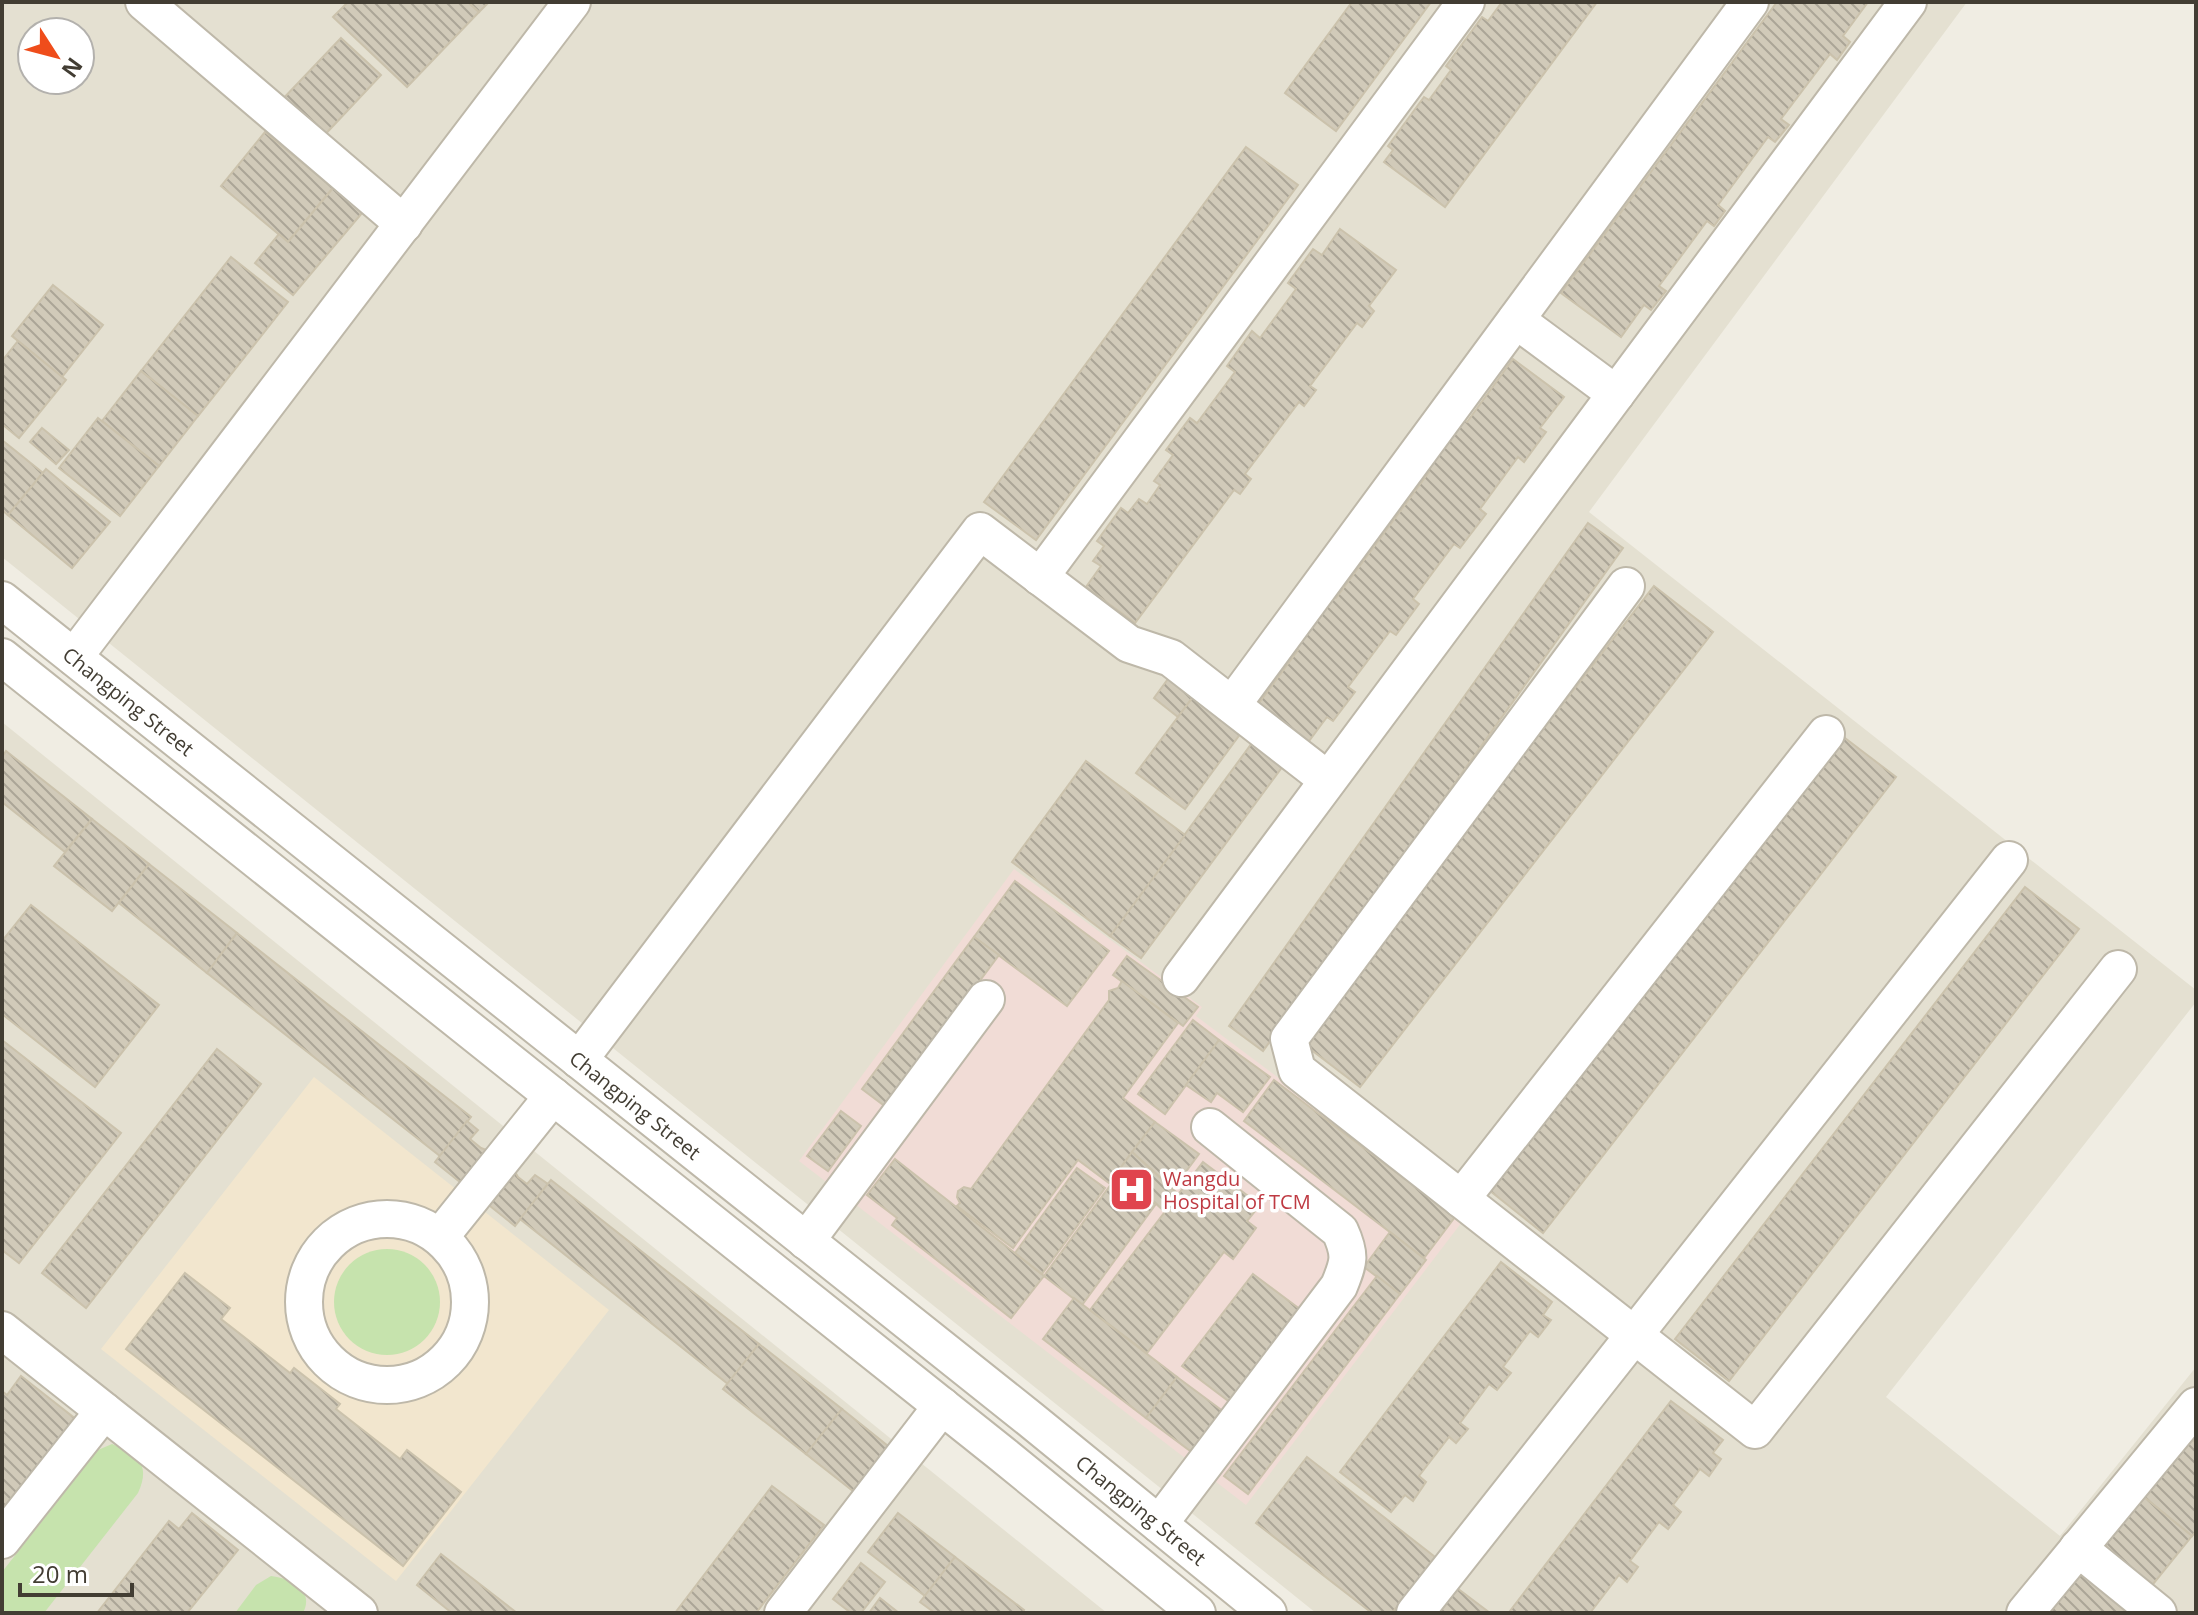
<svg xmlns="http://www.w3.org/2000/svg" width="2198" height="1615" viewBox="0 0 2198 1615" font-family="'Open Sans',sans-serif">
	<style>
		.residential { fill: #e4e0d1; fill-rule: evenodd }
		.commercial { fill: #f2e6ce }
		.medical { fill: #f1dcd6 }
		.grass { fill: #c6e3ad }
		.building { fill: url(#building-back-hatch); stroke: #cbc2ac; stroke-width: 2 }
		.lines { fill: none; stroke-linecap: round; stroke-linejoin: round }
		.minor-casing { stroke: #beb8a9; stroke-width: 40 }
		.minor { stroke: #fff; stroke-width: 36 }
		.labels { text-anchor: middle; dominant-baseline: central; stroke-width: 7; stroke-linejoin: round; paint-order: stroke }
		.street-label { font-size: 20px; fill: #423d33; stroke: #fff }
		.health-label { font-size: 20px; fill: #be3a42; stroke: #fff; text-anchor: start }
	</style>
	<defs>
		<pattern id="building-back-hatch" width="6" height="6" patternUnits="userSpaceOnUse" patternTransform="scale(2)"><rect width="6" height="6" fill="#d1cab9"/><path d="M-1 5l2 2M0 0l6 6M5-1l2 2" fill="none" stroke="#aba597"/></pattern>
	</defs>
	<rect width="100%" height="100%" fill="#f0ede3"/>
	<g class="residential">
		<path d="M2 2H1967L1589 512 2196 990V1002L1886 1397 2060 1536 2196 1367V1613H1316L2 557ZM32 32H80V80H32Z"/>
		<path d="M2 722 1107 1613H2Z"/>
	</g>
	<path class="commercial" d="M314 1077 609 1310 396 1581 101 1349Z"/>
	<path class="medical" d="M1014 869 1202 1007 1196 1016 1465 1218 1246 1505 799 1161Z"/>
	<g class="grass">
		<circle cx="387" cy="1302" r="53"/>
		<path d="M112 1444C138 1454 151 1465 138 1493L44 1613H2V1572L98 1450Z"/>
		<path d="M271 1576C290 1578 315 1590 303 1613H235L256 1585Z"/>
	</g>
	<g class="building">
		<path d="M348 2H468L479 12 407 87 333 17Z"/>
		<path d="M468 2H489L479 12Z"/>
		<path d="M1352 2H1431L1336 131 1285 93Z"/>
		<path d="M1502 2H1597L1445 207 1384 162 1393 150 1388 146 1424 97 1429 100 1451 70 1446 66 1482 17 1488 21Z"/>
		<path d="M1777 2H1868L1843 36 1850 42 1837 60 1830 54 1781 119 1789 125 1775 142 1768 137 1718 205 1725 211 1714 226 1707 221 1659 286 1666 291 1651 310 1644 305 1621 337 1561 293Z"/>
		<path d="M341 38 381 75 318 142 278 104Z"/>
		<path d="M265 132 333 188 288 242 221 186Z"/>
		<path d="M1246 147 1298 185 1036 540 984 502Z"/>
		<path d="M333 188 362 213 293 295 255 263 279 234 288 242Z"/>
		<path d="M1340 229 1396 270 1369 306 1374 311 1362 327 1357 323 1310 386 1316 390 1304 406 1299 402 1245 474 1251 479 1240 494 1234 490 1135 623 1086 587 1101 566 1093 561 1104 546 1097 541 1121 508 1128 513 1139 499 1147 504 1160 485 1154 481 1173 455 1166 450 1190 418 1197 423 1235 372 1227 366 1252 331 1260 338 1296 289 1288 283 1313 249 1322 255Z"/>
		<path d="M231 257 288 302 198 416 141 371Z"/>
		<path d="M53 285 103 325 62 377 12 336Z"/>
		<path d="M18 341 66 380 19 438 2 424V361Z"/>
		<path d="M1513 359 1564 397 1540 428 1546 432 1524 462 1518 457 1480 509 1486 514 1460 548 1454 544 1413 599 1419 604 1396 635 1390 631 1348 687 1355 692 1333 721 1327 717 1306 745 1256 707 1298 650 1291 645 1330 594 1336 598 1429 472 1424 468 1461 418 1467 422Z"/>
		<path d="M141 371 198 416 159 466 102 421Z"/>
		<path d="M98 418 159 466 120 516 59 468Z"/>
		<path d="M42 428 69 450 56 464 30 442Z"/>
		<path d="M2 440 43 473 8 515 2 510Z"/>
		<path d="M46 469 110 522 72 568 8 515Z"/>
		<path d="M1588 523 1623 548 1263 1051 1229 1026Z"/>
		<path d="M1654 586 1713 632 1360 1087 1301 1042Z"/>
		<path d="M1168 679 1193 697 1178 717 1154 698Z"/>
		<path d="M1193 697 1241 733 1185 809 1136 773Z"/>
		<path d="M1841 735 1896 777 1543 1233 1489 1190Z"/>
		<path d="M1252 743 1283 766 1141 958 1110 936Z"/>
		<path d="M6 751 92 819 65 852 2 802V757Z"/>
		<path d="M1086 761 1185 835 1110 936 1012 862Z"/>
		<path d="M92 819 149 864 112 911 54 866Z"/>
		<path d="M149 864 237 933 207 973 119 903Z"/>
		<path d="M1015 881 1109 951 1067 1006 974 937Z"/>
		<path d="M2025 887 2079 929 1729 1381 1675 1339Z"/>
		<path d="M31 905 159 1005 95 1087 2 1014V941Z"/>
		<path d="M237 933 471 1117 440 1156 207 973Z"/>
		<path d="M974 937 999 955 886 1107 862 1089Z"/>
		<path d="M1127 956 1198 1007 1183 1026 1113 975Z"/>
		<path d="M1122 981 1178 1023 1123 1098 1155 1122 1109 1183 1078 1160 1013 1248 957 1206 960 1203 957 1197 958 1191 964 1187 971 1189 1109 1000V991L1118 988Z"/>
		<path d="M1193 1020 1219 1040 1165 1114 1138 1094Z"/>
		<path d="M2 1040 121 1133 19 1263 2 1250Z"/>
		<path d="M1219 1040 1270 1077 1243 1112 1217 1093 1211 1102 1186 1085Z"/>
		<path d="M217 1049 261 1084 86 1308 42 1273Z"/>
		<path d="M1274 1080 1455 1217 1424 1258 1244 1121Z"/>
		<path d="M841 1111 861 1126 828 1171 807 1156Z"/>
		<path d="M467 1121 478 1130 470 1139 481 1148 500 1155 511 1165 518 1177 527 1184 535 1175 548 1184 515 1226 435 1162Z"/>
		<path d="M1155 1122 1199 1154 1173 1189 1132 1152Z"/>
		<path d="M1132 1152 1178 1194 1165 1212 1119 1170Z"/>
		<path d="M895 1159 1044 1276 1011 1318 892 1225 897 1218 867 1195Z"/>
		<path d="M1203 1162 1260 1205 1247 1221 1256 1228 1233 1259 1224 1252 1147 1353 1090 1310Z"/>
		<path d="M1077 1168 1105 1188 1042 1274 1015 1253Z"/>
		<path d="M1120 1172 1156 1204 1082 1305 1044 1276Z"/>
		<path d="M551 1180 759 1344 728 1384 520 1219Z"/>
		<path d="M1390 1232 1426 1260 1400 1294 1364 1267Z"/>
		<path d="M1501 1262 1552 1302 1543 1315 1551 1320 1538 1337 1530 1331 1503 1367 1511 1373 1497 1390 1489 1384 1460 1423 1468 1429 1456 1443 1449 1437 1419 1476 1426 1482 1413 1501 1405 1495 1391 1512 1340 1472Z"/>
		<path d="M185 1273 230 1308 221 1319 290 1373 294 1368 340 1404 336 1409 400 1459 407 1450 461 1492 403 1566 126 1349Z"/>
		<path d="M1253 1274 1301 1310 1231 1403 1182 1366Z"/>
		<path d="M1377 1276 1400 1294 1248 1494 1224 1476Z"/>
		<path d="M1074 1298 1177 1377 1146 1418 1043 1339Z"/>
		<path d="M759 1344 842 1409 806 1454 723 1389Z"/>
		<path d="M21 1376 77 1420 2 1515V1391L7 1395Z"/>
		<path d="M1177 1377 1228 1415 1197 1456 1146 1418Z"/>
		<path d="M1671 1401 1723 1440 1713 1453 1721 1459 1709 1476 1700 1469 1673 1505 1681 1512 1668 1529 1659 1522 1630 1561 1638 1567 1627 1582 1619 1575 1590 1613H1513L1510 1611Z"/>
		<path d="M842 1409 888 1446 853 1491 806 1454Z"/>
		<path d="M2191 1439 2196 1443V1531L2192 1536 2144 1497Z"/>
		<path d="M1307 1457 1435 1557 1392 1613H1372L1256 1523Z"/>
		<path d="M772 1486 824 1525 756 1613H675Z"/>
		<path d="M2144 1497 2192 1536 2145 1594 2097 1555Z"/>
		<path d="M192 1513 238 1550 187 1613H97L169 1521 179 1529Z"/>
		<path d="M898 1513 955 1557 925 1596 868 1552Z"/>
		<path d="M441 1554 517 1613H452L417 1585Z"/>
		<path d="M955 1557 1024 1610 1022 1613H935L920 1602Z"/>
		<path d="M861 1563 885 1582 861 1613H851L833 1599Z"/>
		<path d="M2083 1570 2130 1608 2126 1613H2048Z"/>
		<path d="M1457 1588 1490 1613H1437Z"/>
		<path d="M880 1598 899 1613H869Z"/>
	</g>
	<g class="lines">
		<defs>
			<g id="minor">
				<path d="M144 2 404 224"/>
				<path d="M1516 320 1616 394"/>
				<path d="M1040 577 1466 2"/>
				<path d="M1626 586 1289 1039 1297 1070 1755 1430 2118 969"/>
				<path id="s1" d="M2 600 1030 1419 1268 1613"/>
				<path d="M2 657 1002 1454 1197 1613"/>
				<path d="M74 657 572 2"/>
				<path d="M1232 705 1750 2"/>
				<path d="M1181 978 1908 2"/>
				<path d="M579 1060 980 531 1129 644 1171 658 1328 780"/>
				<path d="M1461 1199 1826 734"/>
				<circle cx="387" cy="1302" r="83"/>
				<path d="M440 1237 553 1096"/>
				<path d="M806 1241 986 999"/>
				<path d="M2 1330 359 1613"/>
				<path d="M1159 1524 1339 1286C1349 1262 1351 1255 1340 1231L1210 1127"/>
				<path d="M2 1540 104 1411"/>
				<path d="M2078 1548 2158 1613"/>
				<path d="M783 1613 942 1406"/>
				<path d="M1415 1613 2009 860"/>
				<path d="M2025 1613 2196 1406"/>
			</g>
		</defs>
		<use href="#minor" class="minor-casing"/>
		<use href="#minor" class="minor"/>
	</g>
	<defs>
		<symbol id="hospital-square" viewBox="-11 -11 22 22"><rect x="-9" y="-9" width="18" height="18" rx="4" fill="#e0444e" stroke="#fff"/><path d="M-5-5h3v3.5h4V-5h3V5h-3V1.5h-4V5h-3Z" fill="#fff"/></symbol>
	</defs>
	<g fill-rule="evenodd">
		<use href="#hospital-square" x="1106" y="1164" width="51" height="51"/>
	</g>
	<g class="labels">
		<g class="street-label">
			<text stroke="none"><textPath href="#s1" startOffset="162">Changping Street</textPath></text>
			<text stroke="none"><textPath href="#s1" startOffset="810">Changping Street</textPath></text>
			<text stroke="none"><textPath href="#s1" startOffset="1458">Changping Street</textPath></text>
		</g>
		<g class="health-label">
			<text x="1163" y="1178">Wangdu<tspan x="1163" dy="23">Hospital of TCM</tspan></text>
		</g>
	</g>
	<rect width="2198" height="1615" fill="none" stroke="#423d33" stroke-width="8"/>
	<g transform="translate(56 56) rotate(126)"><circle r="38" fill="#ffffff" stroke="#b3b1ad" stroke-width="2"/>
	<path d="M0-6L14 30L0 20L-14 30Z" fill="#ef4d1b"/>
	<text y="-12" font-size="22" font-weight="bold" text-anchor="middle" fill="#423d33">N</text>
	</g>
	<path d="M20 1583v12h112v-12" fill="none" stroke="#423d33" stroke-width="4"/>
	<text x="32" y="1583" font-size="24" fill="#423d33" stroke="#ffffff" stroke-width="6" paint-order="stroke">20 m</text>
</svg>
